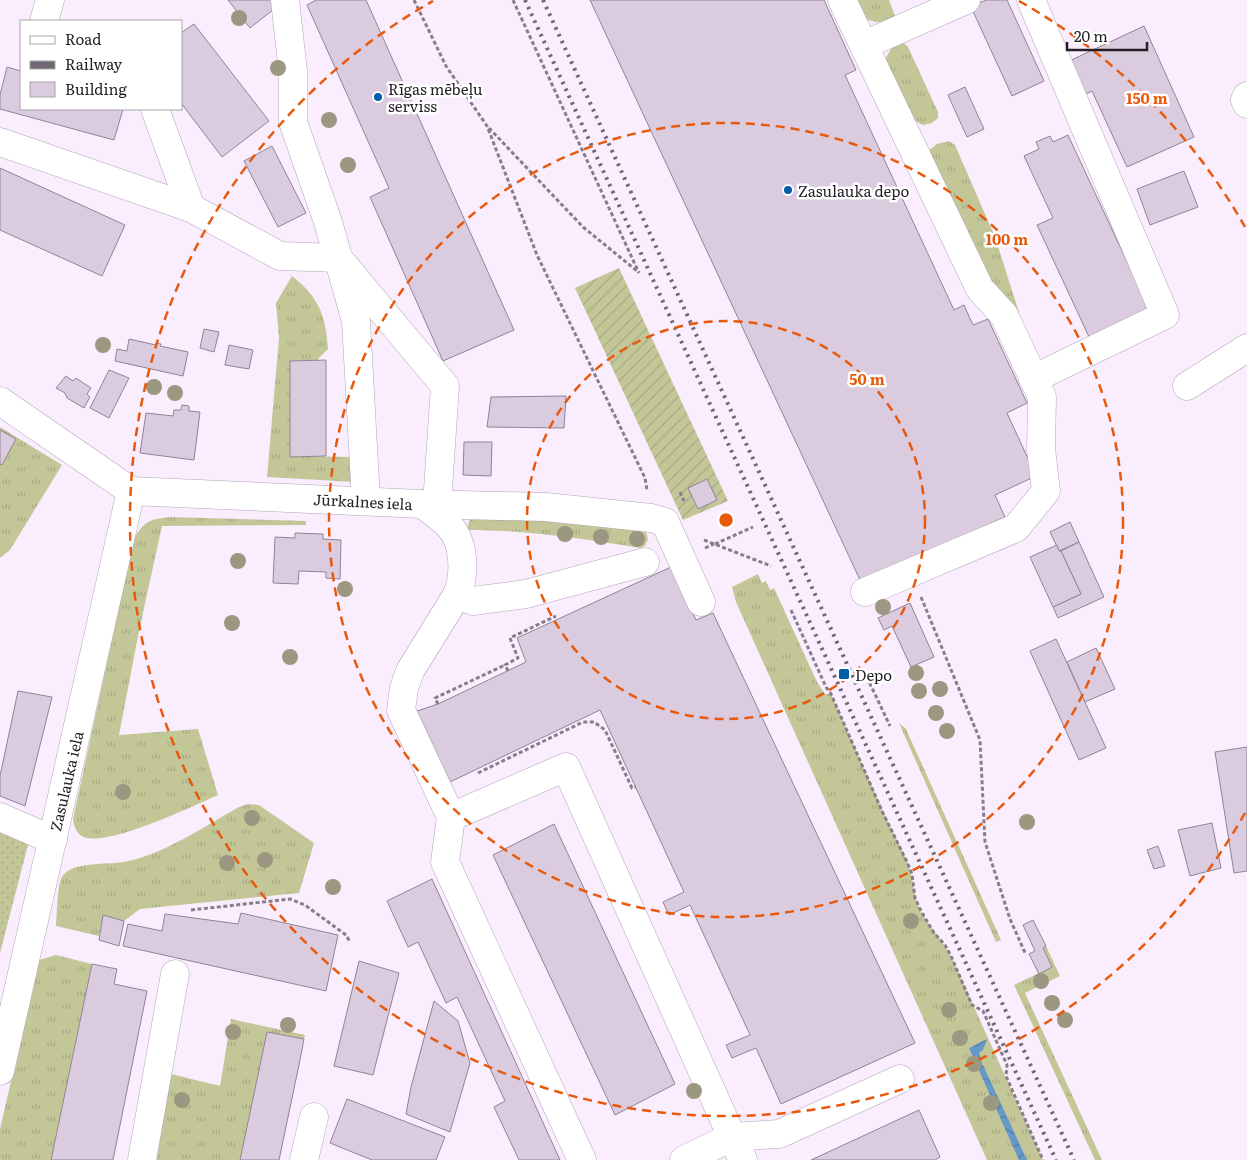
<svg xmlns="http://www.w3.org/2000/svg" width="1247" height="1160" viewBox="0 0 1247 1160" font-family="Literata,serif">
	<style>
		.grass { fill: url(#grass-tufts) }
		.park { fill: url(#park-dots) }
		.garden { fill: url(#garden-furrows) }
		.water { fill: url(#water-waves) }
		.building { fill: #dacbdf; stroke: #918395 }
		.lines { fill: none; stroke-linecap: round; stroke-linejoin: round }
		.minor-casing { stroke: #b2a4b7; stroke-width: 29 }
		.path { stroke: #867e89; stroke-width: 3; stroke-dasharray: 4 2.5; stroke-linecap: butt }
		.minor { stroke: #fff; stroke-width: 28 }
		.rail { stroke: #6f6872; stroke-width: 4; stroke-dasharray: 2.5 5; stroke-linecap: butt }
		.tree { fill: #9b9781 }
		.ring { fill: none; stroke: #e8590c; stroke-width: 2.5; stroke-dasharray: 9 6 }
		.poi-dot { fill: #005eab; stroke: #fff; stroke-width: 2 }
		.labels { text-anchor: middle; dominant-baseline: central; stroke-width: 5; stroke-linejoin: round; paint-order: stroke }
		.poi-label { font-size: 15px; fill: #241f26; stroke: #fff; text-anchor: start }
		.street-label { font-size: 15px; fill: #241f26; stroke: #fff }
		.centre { fill: #e8590c; stroke: #fff; stroke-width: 2.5 }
		.ring-label { font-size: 15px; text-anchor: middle; font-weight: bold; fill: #e8590c; stroke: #fff; stroke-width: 5; stroke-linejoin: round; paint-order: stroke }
	</style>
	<defs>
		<pattern id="grass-tufts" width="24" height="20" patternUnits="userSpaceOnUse" patternTransform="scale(1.25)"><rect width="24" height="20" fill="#c3c798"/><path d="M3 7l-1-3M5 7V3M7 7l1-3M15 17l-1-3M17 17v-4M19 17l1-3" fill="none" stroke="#a7aa83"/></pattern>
		<pattern id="park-dots" width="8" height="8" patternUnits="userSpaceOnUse" patternTransform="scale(1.25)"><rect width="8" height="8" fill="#c3c798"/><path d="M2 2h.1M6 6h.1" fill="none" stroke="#a7aa83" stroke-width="1.8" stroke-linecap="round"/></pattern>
		<pattern id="garden-furrows" width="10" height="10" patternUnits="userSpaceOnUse" patternTransform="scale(1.25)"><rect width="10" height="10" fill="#c3c798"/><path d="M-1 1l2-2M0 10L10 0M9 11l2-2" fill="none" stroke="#a7aa83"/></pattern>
		<pattern id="water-waves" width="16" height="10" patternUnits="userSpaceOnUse" patternTransform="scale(1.25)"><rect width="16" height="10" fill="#6599ca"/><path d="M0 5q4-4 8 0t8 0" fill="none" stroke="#537ca4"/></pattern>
	</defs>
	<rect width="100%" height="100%" fill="#faeefe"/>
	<g class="grass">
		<path d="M854 0H889L895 16C883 25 876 23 863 18Z"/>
		<path d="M903 42 908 47 938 112V118L932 123 923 125 915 121 885 59 893 46Z"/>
		<path d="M949 141 955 145 995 237 1024 328 985 284 928 151 937 144Z"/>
		<path d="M292 276C319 297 326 316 328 349L317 360 290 361V456L353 457 355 482 267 477 279 338 276 303Z"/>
		<path d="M0 427 62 465 10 550 0 558Z"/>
		<path d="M474 516 535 520 633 529 646 532 648 539 645 546 640 548C583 539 526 530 467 530L469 521Z"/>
		<path d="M171 517 306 521V525L162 526 139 631 119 735 198 729 218 795C193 806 108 847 84 837 76 834 74 826 73 819L134 539C144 521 150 519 171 517Z"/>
		<path d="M758 574 762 583 766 581 770 590 774 588 817 682 825 694H831C848 732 865 771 882 809 890 827 899 843 907 861 914 878 913 896 921 912 930 928 942 940 951 956L1043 1160H987L736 602 732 587Z"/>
		<path d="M899 723 906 729 1001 940 996 942Z"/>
		<path d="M248 804 259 805 314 843 299 893 140 909 124 921 103 915 99 936 56 926C57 915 57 885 62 877 71 861 107 865 123 862 159 857 207 825 239 807Z"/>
		<path d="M1046 946 1060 976 1025 993 1102 1160H1095L1014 985 1052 967 1043 948Z"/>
		<path d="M56 955 92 964 51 1160H0V1129L39 960Z"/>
		<path d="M231 1019 305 1035 304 1039 267 1032 240 1160H152L171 1074 220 1086Z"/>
	</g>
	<path class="park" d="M0 828 29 841 0 953Z"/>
	<path class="garden" d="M619 268 728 501 683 520 575 288Z"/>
	<path class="water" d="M987 1039 983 1050 979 1053 982 1063 1027 1160H1019L969 1048Z"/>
	<g class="building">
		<path d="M228 0H283L284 1 250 28Z"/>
		<path d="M316 0H366L514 330 443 361 370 197 389 188 307 5Z"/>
		<path d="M590 0H824L856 70 845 75 954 310 964 305 973 325 988 319 1027 403 1007 413 1036 476 995 495 1005 517 861 582Z"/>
		<path d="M986 0H1007L1044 81 1012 96 971 7Z"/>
		<path d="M194 24 269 121 222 157 181 103V33Z"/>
		<path d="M1144 26 1194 137 1127 167 1092 91 1080 97 1065 63Z"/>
		<path d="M7 67 21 71V109H123L114 140 0 109V95Z"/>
		<path d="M965 87 984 129 967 137 948 95Z"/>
		<path d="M1068 135 1150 311 1090 339 1037 225 1053 218 1024 156 1039 149 1036 142 1050 136 1053 142Z"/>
		<path d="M272 146 306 213 278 227 244 161Z"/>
		<path d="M0 168 125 225 102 276 0 230Z"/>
		<path d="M1184 171 1198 207 1150 225 1137 189Z"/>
		<path d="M204 329 219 332 214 352 200 348Z"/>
		<path d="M129 339 156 345V343L161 344 160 346 188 352 183 376 115 361 117 349 127 351Z"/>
		<path d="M229 345 253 350 249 369 225 365Z"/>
		<path d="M326 360V456L290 457V361Z"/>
		<path d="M109 370 129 378 109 418 90 408Z"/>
		<path d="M66 376 73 381 76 378 91 388 87 394 90 397 84 408 67 398 65 393 56 388Z"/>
		<path d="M566 396 564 428 487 427 491 397Z"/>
		<path d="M182 405 189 406V411L200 412 194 460 140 453 146 413 173 416 174 410H181Z"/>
		<path d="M0 430 16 439 2 465 0 464Z"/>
		<path d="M464 442H492L491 476 463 475Z"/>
		<path d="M707 479 717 500 698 509 688 488Z"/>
		<path d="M1070 522 1079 542 1059 551 1050 532Z"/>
		<path d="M295 533 323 534V539L341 540 340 579 326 578V572L299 571 298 584 273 583 275 537 295 538Z"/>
		<path d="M1079 542 1104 597 1058 618 1053 607 1081 594 1061 551Z"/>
		<path d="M1057 545 1059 551H1061L1081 594 1053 607 1030 557Z"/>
		<path d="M671 567 696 620 713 613 915 1043 781 1104 756 1048 732 1058 726 1045 750 1035 690 905 669 915 663 902 684 892 600 710 450 782 417 711 438 704 526 662 517 638Z"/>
		<path d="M910 603 934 657 911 667 892 626 884 630 878 618Z"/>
		<path d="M1056 639 1106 748 1079 760 1030 651Z"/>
		<path d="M1096 648 1115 689 1085 702 1067 662Z"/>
		<path d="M18 691 52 697 25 806 0 796V776Z"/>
		<path d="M1247 747V871L1234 873 1215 752Z"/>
		<path d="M1212 823 1221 868 1190 876 1178 830Z"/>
		<path d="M554 824 675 1084 615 1115 493 855Z"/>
		<path d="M1158 846 1165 866 1154 869 1147 850Z"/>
		<path d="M432 879 530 1094 560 1160H519L494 1107 505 1101 457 997 446 1003 418 942 408 947 387 901Z"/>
		<path d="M241 913 338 935 326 991 123 946 128 924 162 931 165 914 238 924Z"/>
		<path d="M103 915 124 921 119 946 99 940Z"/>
		<path d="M1033 920 1046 946 1043 948 1052 967 1039 974 1029 954 1035 951 1023 925Z"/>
		<path d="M359 961 399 973 373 1075 334 1066Z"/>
		<path d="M92 964 117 969 114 984 147 991 113 1160H51Z"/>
		<path d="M434 1001 458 1021 470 1063 450 1132 406 1114 411 1087Z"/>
		<path d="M267 1032 304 1039 299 1065 279 1160H240Z"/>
		<path d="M347 1099 445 1137 436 1160H372L330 1143Z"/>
		<path d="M919 1110 940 1157 935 1160H811Z"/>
	</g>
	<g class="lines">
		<defs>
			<g id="minor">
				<path d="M285 0 293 72V122L328 222 356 321 366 501"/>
				<path d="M842 0 980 289 1004 315 1042 397 1041 449 1046 491 1016 528 865 592"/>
				<path d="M1031 0 1165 315 1033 379"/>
				<path d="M44 21 50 0"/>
				<path d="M864 45 966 0"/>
				<path d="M1247 96 1245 100 1247 104"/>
				<path d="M155 109 191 208 280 256 338 258 445 386 437 504"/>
				<path d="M0 142 191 208"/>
				<path d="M1187 386 1247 348"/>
				<path d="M0 401 131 491 422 504 546 507 651 518 665 522 701 602"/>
				<path d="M422 504C432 511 442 518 450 527 465 544 465 576 457 595L410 671 404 688 401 710 451 817 445 862 582 1160"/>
				<path d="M457 595 473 601 526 594 645 562"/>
				<path d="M0 817 53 840"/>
				<path d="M451 817 566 767 732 1137 684 1160"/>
				<path d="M0 1071 131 491"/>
				<path d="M142 1160 175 974"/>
				<path d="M304 1160 314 1117"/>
				<path d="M743 1160 732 1137 779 1134 900 1079"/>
			</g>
		</defs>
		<use href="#minor" class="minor-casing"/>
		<g class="path">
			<path d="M414 0 446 66 487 126 537 255 645 478 647 490"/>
			<path d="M513 0 639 273"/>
			<path d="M489 128 583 227 637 271"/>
			<path d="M680 492 684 501"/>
			<path d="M704 540 771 566"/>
			<path d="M715 544 753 527"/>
			<path d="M705 548 714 544"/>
			<path d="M921 597 980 740 985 842 1010 919 1026 955"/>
			<path d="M791 610 826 687 831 694 882 811 907 862 912 874 915 898 921 911 934 933 945 945 951 956 972 1005 983 1011 1007 1065 1006 1076 1043 1160"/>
			<path d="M508 671 505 665 518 658 510 638 556 616"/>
			<path d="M864 671 890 726"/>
			<path d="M438 704 435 698 505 665"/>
			<path d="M478 773 583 722H594L605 730 632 788 636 787"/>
			<path d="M191 910 290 899 305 905 346 935 350 942"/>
		</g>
		<use href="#minor" class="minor"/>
		<g class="rail">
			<path d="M525 0 1056 1160"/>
			<path d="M543 0 1074 1160"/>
		</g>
	</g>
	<g class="tree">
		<circle cx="239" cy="18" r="8"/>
		<circle cx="278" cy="68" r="8"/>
		<circle cx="329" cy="120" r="8"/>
		<circle cx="348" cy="165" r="8"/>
		<circle cx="103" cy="345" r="8"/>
		<circle cx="154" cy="387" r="8"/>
		<circle cx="175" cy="393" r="8"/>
		<circle cx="565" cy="534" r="8"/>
		<circle cx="601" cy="537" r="8"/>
		<circle cx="637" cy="539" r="8"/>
		<circle cx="238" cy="561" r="8"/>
		<circle cx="345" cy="589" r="8"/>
		<circle cx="883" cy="607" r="8"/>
		<circle cx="232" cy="623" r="8"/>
		<circle cx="290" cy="657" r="8"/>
		<circle cx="916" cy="673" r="8"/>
		<circle cx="940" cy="689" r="8"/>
		<circle cx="919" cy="691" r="8"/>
		<circle cx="936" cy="713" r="8"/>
		<circle cx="947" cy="731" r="8"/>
		<circle cx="123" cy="792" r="8"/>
		<circle cx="252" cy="818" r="8"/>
		<circle cx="1027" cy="822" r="8"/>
		<circle cx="265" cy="860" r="8"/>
		<circle cx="227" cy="863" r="8"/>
		<circle cx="333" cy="887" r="8"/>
		<circle cx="911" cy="921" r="8"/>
		<circle cx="1041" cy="981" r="8"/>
		<circle cx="1052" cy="1003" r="8"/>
		<circle cx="949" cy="1010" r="8"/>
		<circle cx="1065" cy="1020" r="8"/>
		<circle cx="288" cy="1025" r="8"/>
		<circle cx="233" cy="1032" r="8"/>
		<circle cx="960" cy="1038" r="8"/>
		<circle cx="974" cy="1064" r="8"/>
		<circle cx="694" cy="1091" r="8"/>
		<circle cx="182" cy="1100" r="8"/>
		<circle cx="991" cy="1103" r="8"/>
	</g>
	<g class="ring">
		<circle cx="726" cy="520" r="199"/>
		<circle cx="726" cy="520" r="397"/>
		<path d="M1245 813A596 596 0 1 1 433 1M1019 1A596 596 0 0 1 1245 227"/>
	</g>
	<g class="poi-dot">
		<circle cx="378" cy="97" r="5"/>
		<circle cx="788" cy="190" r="5"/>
		<rect x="838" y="668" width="12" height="12" rx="2.5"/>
	</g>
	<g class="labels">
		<g class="poi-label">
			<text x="388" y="88">Rīgas mēbeļu<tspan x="388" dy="17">serviss</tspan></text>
			<text x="798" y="190">Zasulauka depo</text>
			<text x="855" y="674">Depo</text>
		</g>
		<g class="street-label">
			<text transform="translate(363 501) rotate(3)">Jūrkalnes iela</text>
			<text transform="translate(66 781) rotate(-77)">Zasulauka iela</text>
		</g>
	</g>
	<circle cx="726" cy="520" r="8" class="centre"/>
	<g class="ring-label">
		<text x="1147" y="104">150 m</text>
		<text x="1007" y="245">100 m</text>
		<text x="867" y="385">50 m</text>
	</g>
	<rect x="20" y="20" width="162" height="90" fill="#ffffff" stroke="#a7a5a8"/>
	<rect x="30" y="36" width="25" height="8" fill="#ffffff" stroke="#a7a5a8"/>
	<text x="65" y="45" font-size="15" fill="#241f26">Road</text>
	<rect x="30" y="61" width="25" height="8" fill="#6f6872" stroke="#a7a5a8"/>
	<text x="65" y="70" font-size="15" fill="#241f26">Railway</text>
	<rect x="30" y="82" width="25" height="15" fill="#dacbdf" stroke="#a7a5a8"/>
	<text x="65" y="95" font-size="15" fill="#241f26">Building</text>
	<path d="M1067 42v8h80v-8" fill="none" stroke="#241f26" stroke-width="2.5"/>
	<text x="1074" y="42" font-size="15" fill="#241f26" stroke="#ffffff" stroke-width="4" paint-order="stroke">20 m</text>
</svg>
